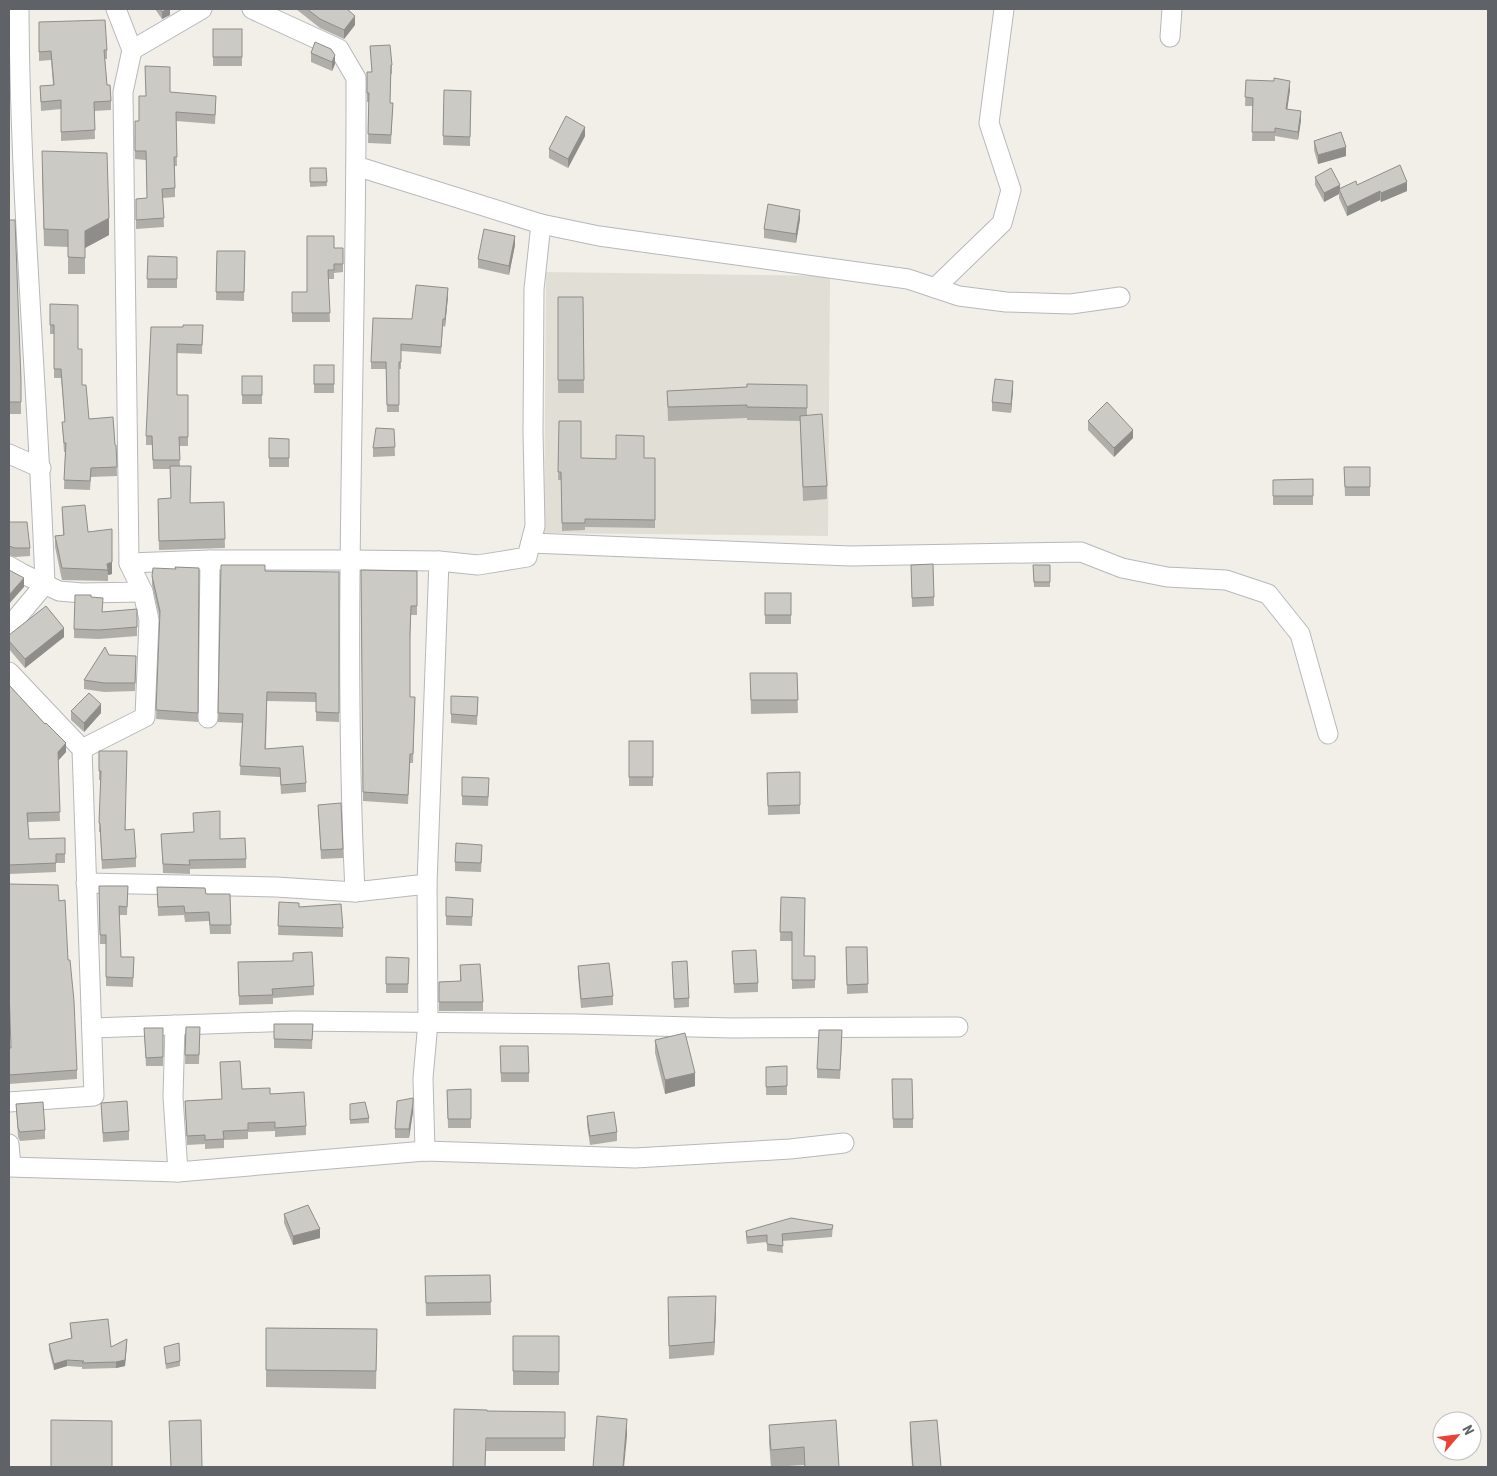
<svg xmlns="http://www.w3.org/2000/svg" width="1497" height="1476" viewBox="0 0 1497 1476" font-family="'Roboto Condensed',sans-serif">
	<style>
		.education { fill: #e1ded6 }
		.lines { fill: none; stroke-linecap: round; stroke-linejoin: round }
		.minor-casing { stroke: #b5b8bc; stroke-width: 21 }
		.minor { stroke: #fff; stroke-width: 19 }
		.wall { fill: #afaea9 }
		.shaded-wall { fill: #8f8d8a }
		.building { fill: #cccac5; stroke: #8f8d8a }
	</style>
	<rect width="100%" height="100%" fill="#f1efe8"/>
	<path class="education" d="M546 272 830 276 828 536 544 533Z"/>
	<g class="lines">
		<defs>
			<g id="minor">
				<path d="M116 9 132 50"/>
				<path d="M1170 37 1172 9"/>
				<path d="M356 166 541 224 599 236 908 279 959 296 1006 302 1071 304 1120 297"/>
				<path d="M935 288 1002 223 1011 190 989 123 1004 9"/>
				<path d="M9 454 41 468"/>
				<path d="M531 543 850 556 1081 552 1122 568 1167 577 1226 580 1268 594 1300 634 1328 734"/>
				<path d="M129 563 210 560H350L439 561 478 565 527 557 535 526 533 432 534 289 541 224"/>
				<path d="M9 566 23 574 59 591 82 593 143 592 129 563 123 92 132 50 202 9"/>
				<path d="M9 627 45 584C38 392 20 201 19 9"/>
				<path d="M9 672 82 749 94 1096 9 1102"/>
				<path d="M208 718 210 560"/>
				<path d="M82 749 145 717 149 620 143 592"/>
				<path d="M86 883 276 887 355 892C342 621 357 350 356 78L339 49 252 9"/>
				<path d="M355 892 427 884"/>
				<path d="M175 1025 173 1097 178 1172"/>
				<path d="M92 1028 294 1021 576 1024 732 1028 958 1027"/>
				<path d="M9 1144 11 1166"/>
				<path d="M425 1151 423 1078 428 1022 427 884 439 561"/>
				<path d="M9 1167 178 1172 425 1151 635 1158 790 1149 844 1143"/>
			</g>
		</defs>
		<use href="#minor" class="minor-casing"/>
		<use href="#minor" class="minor"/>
	</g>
	<g class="wall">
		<path d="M155 9H170V15L162 19Z"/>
		<path d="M296 9H347L355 25 344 39 320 28Z"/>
		<path d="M39 22 107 50V59H105L107 85 111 101V110L94 111 95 139 61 141V109L41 111 40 86 53 85 51 60 39 61Z"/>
		<rect x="213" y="29" width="29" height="37"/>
		<path d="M370 46 392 65V74H391L390 103H393L391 144 368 143 369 102H367V72H372Z"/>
		<path d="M331 49 335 64 332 71 311 62V53Z"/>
		<path d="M1246 80 1290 90 1287 109 1301 120 1298 140 1275 136V141H1252L1253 106H1245Z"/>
		<path d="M444 90 471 91 470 146 443 145Z"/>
		<path d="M170 92 216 105 215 124 176 121 177 166H175V197L163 198 164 227 136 229V199L147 198 146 160 135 159V121H139L146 96Z"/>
		<path d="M585 136 568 168 549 158V149Z"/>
		<path d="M1314 141 1346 156 1318 164 1314 150Z"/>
		<path d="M42 168 109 235 85 248V274H68V247L44 246Z"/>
		<path d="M310 168H326L327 186 310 187Z"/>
		<path d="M1315 177 1340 188 1357 185 1407 191 1381 202 1380 200 1347 216 1339 198V194L1324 202 1315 185Z"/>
		<path d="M800 219 796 243 764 238V229Z"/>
		<path d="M9 220 21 380V414H9Z"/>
		<path d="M515 245 509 275 478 268V259Z"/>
		<path d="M343 248V272L334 273V279H328L330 322H292V292H307Z"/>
		<path d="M217 251H245L244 301 216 300Z"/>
		<path d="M148 256 177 257V288H147Z"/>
		<path d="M448 296 445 327 443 326 441 354 401 351V369H399V412H387L386 369H371V362L412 319Z"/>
		<path d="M558 297H583L584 393H558Z"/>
		<path d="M50 304 78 349 82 385 89 419 115 445H116L117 476 91 477 90 490 64 489 65 452H64L62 422H65L61 378H54V334H50Z"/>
		<path d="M203 325 202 354 177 353V395H188V446H179L180 466 190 503 224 502 225 548 159 550 158 499 171 498 170 469H153L152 445H146V436L183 327Z"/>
		<rect x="314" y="365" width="20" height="28"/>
		<rect x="242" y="376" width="20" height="28"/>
		<path d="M807 385V415L827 486V499L803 501 800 421 747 420V418L668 421 667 391Z"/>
		<path d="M1013 390 1011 413 992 411V402Z"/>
		<path d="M559 421 581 458 616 459 655 458V528L585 527V530L562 531 561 480H558Z"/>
		<path d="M1088 421 1133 438 1114 457 1088 430Z"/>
		<path d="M394 429 395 456 373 457V448Z"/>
		<path d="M269 438 289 439V467H269Z"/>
		<path d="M1344 467H1370V496H1345Z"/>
		<path d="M1313 479V505H1273V480Z"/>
		<path d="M9 503V522L30 548V556L15 557 9 555Z"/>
		<path d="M62 507 88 532 112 574 108 575V581L62 580 55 547V536L63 535Z"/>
		<path d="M221 565 265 571 339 572V722L316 721V702L267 701 266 749 306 783V792L281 794 280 777 240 775 242 723 218 722Z"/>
		<path d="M911 565 934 597V606L912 607Z"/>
		<path d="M1033 565H1050V587H1034Z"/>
		<path d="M175 567 199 568 198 722 156 719 160 619 152 585V576L175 569Z"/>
		<path d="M361 570 417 571V615H411L410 642V697H415L413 763H410L408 804 363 801Z"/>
		<path d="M765 593 791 615V624H765Z"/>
		<path d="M91 597 103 612 137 609V636L99 639 74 638V629Z"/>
		<path d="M9 635 64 637 25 668 9 649Z"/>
		<path d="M109 655 136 664 135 691 104 692 84 689V680Z"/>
		<path d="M750 673H797L798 713 751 714Z"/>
		<path d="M9 685 66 752 58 760 60 821 28 822 29 839 65 854V863H56V872L9 874Z"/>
		<path d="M451 696 478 697 477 725 451 723Z"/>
		<path d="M71 711 101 713 84 732 71 720Z"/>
		<path d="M629 741 653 777V786H629Z"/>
		<path d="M99 751 136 858V867L102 869 100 832H99L101 780H99Z"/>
		<path d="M800 772V814L768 815 767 773Z"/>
		<path d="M462 777 489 787 488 806 462 805Z"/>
		<path d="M318 805 343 849V858L321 859Z"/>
		<path d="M161 834 220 839 246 859V868L190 869V874L163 873Z"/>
		<path d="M482 854 481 872 455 871V862Z"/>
		<path d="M99 886H128L127 915H119L121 957H134L133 987 106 986V944H100Z"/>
		<path d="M157 887 206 894H230L231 934H210L209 921 185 922 184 915 158 916Z"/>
		<path d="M781 897 804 956H815V988L792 989V941H780Z"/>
		<path d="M473 899 472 926 446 925V916Z"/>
		<path d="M59 901 68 960 77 1070V1079L9 1084V1048H10Z"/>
		<path d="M279 902 299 907 343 928V937L278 935Z"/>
		<path d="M846 947H867L868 993 847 994Z"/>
		<path d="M732 951 758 983V992L734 993Z"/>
		<path d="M293 953 314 986V995L273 998V1004L239 1005 238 962 293 961Z"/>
		<path d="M386 957 409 958 408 993H386Z"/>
		<path d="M672 962 689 998V1007L674 1008Z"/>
		<path d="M460 965 483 1002V1011H439V982L460 981Z"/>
		<path d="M578 966 613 996V1005L581 1008 578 975Z"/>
		<path d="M274 1024H313L312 1049 274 1048Z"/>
		<path d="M186 1027H200L199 1064H185Z"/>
		<path d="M144 1028H163V1066H146Z"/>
		<path d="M842 1039 840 1079 817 1078V1069Z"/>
		<path d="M655 1040 695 1086 665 1094 655 1053Z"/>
		<path d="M500 1046 529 1073V1082H501Z"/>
		<path d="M220 1062 242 1089 270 1094 306 1126V1135L275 1137V1131L248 1132V1139L224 1140V1148L205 1149V1144L187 1145 185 1101 222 1099Z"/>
		<path d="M766 1067 787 1086V1095H766Z"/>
		<path d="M892 1079 913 1119V1128H893Z"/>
		<path d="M471 1089V1128H448L447 1090Z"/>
		<path d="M101 1103 129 1131V1140L103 1142Z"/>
		<path d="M16 1104 45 1130V1139L20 1141 18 1137Z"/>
		<path d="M350 1104 369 1118V1123L350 1124Z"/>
		<path d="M413 1112 409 1138H395V1129Z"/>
		<path d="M587 1116 617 1132V1141L590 1145 587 1125Z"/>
		<path d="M284 1214 320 1238 293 1245 284 1223Z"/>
		<path d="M833 1225 832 1237 782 1241 783 1253 767 1251V1242L747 1244 746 1238V1231Z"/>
		<path d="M490 1275 491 1315 426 1316 425 1276Z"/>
		<path d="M716 1310 714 1355 669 1359 668 1311Z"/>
		<path d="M70 1323 111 1347 127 1345 125 1366 116 1368 82 1369V1367L67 1366 54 1370 49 1350V1344L71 1338Z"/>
		<path d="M266 1328 377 1329 376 1389 266 1387Z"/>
		<path d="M559 1336V1385H513V1371Z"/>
		<path d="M164 1347 180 1361V1366L166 1369Z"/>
		<path d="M487 1411 565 1412V1451H486Z"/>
		<path d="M910 1422 941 1467H912L910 1440Z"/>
		<path d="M769 1425 839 1467H804V1465L771 1467 769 1443Z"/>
	</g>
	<g class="shaded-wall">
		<path d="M167 9H170V15L162 19V12Z"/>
		<path d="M355 16V25L344 39V30Z"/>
		<path d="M335 55V64L332 71V62Z"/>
		<path d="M1290 81V90L1286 118V109Z"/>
		<path d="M1301 111V120L1298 140V132Z"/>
		<path d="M585 127V136L568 168V159Z"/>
		<path d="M1346 147V156L1318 164V155Z"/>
		<path d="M1407 182V191L1381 202V193Z"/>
		<path d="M1340 185V192L1339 189V194L1324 202V193Z"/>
		<path d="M1380 191V200L1347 216V207Z"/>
		<path d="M800 210V219L796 243V234Z"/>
		<path d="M109 218V235L85 248V274V231Z"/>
		<path d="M515 236V245L509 275V266Z"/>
		<path d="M448 288V296L445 327V319Z"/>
		<path d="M1013 381V390L1011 413V404Z"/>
		<path d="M1133 430V438L1114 457V448Z"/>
		<path d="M112 562V574L108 575 107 564Z"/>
		<path d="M24 578V587L9 604V595Z"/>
		<path d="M64 628V637L25 668V659Z"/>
		<path d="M101 704V713L84 732V723Z"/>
		<path d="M66 743V752L58 761V752Z"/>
		<path d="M695 1073V1086L665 1094V1080Z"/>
		<path d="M413 1103V1112L409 1138V1129Z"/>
		<path d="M320 1229V1238L293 1245V1236Z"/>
		<path d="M716 1296V1310L714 1355V1342Z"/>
		<path d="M127 1339 125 1366 116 1368V1362Z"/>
		<path d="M67 1360V1366L54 1370V1364Z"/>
		<path d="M627 1419V1436L624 1467H623Z"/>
	</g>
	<g class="building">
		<path d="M160 9H167L162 12Z"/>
		<path d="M307 9H347L355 16 344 30 320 19Z"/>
		<path d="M105 20 107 50H104L107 85H110L111 101 94 102 95 130 61 132V100L41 102 40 86 54 85 51 51 39 52V22Z"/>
		<rect x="213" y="29" width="29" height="28"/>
		<path d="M315 42 331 49 335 55 332 62 311 53Z"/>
		<path d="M390 45 392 65H391L390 103H393L391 135 368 134 369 93H367V72H372L370 46Z"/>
		<path d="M145 66 170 67V92L216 96 215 115 176 112 177 157H174L175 188 162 189 164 218 136 220V199L147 198 146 151H135V121H139V96H146Z"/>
		<path d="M1274 78 1290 81 1286 109 1301 111 1298 132 1275 128V132H1252L1253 98 1245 97 1246 80 1274 81Z"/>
		<path d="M444 90 471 91 470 137 443 136Z"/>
		<path d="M566 116 585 127 568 159 549 149Z"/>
		<path d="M1341 132 1346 147 1318 155 1314 141Z"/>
		<path d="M42 151 107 153 109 218 85 231V258L68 257V230L44 229Z"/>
		<path d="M1400 165 1407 182 1381 193 1380 191 1347 207 1339 189 1356 181 1357 185Z"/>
		<path d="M310 168H326L327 182H310Z"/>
		<path d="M1331 168 1340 185 1324 193 1315 177Z"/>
		<path d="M768 204 800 210 796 234 764 229Z"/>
		<path d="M9 220H15L21 380V402H9Z"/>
		<path d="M484 229 515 236 509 266 478 259Z"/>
		<path d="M307 236H334V248H343V264H334V270H328L330 313H292V292H307Z"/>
		<path d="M217 251H245L244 292H216Z"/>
		<path d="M148 256 177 257V279H147Z"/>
		<path d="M416 285 448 288 445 319H443L441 347 401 344V362H399V405H387L386 362H371L373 318 412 319Z"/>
		<path d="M558 297H583L584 380H558Z"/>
		<path d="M50 304 78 305V349H82V385H86L89 419 113 417 115 445H116L117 467 91 468 90 481 64 480 66 443H64L62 422H65L61 369H54V325H50Z"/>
		<path d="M183 325H203L202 345 177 344V395H188V437H179L180 460H153L152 436H146L151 327H183Z"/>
		<rect x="314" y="365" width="20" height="19"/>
		<rect x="242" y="376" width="20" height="19"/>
		<path d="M995 379 1013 381 1011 404 992 402Z"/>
		<path d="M747 384 807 385V408L747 407V405L668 407 667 391 747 387Z"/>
		<path d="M1107 402 1133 430 1114 448 1088 421Z"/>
		<path d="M822 414 827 486 803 487 800 416Z"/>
		<path d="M559 421H581V458L616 459V435L644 436V458H655V520L585 519V523H562L561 472H558Z"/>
		<path d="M376 428 394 429 395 447 373 448Z"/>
		<path d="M269 438 289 439V458H269Z"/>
		<path d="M170 466H191L190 503 224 502 225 539 159 541 158 499 171 498Z"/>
		<path d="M1344 467H1370V487H1345Z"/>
		<path d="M1313 479V496H1273V480Z"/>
		<path d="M9 503V522H27L30 548H15L9 546Z"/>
		<path d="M85 505 88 532 112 529V562L107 564 108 570 62 568 55 536 64 535 62 507Z"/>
		<path d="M933 564 934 597 912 598 911 565Z"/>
		<path d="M221 565H265V571L339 572V713L316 712V693L267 692 265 749 303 746 306 783 281 785 280 768 240 766 243 714 218 713Z"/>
		<path d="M1033 565H1050V582H1034Z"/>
		<path d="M175 567 199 568 198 713 156 710 160 611 152 576 153 568 176 569Z"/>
		<path d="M9 570 24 578 9 595Z"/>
		<path d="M361 570 417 571V606H411L410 633V697H415L413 754H410L408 795 363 792Z"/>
		<rect x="765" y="593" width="26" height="22"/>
		<path d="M75 595H91V597L103 598 102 612 137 609V627L99 630 74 629Z"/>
		<path d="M46 606 64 628 25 659 9 641V635Z"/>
		<path d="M105 647 109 655 136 656 135 683H104L84 680Z"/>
		<path d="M750 673H797L798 700H751Z"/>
		<path d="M9 685 45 724 46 723 66 743 58 752 60 812 27 813 29 839 65 838V854H56V863L9 865Z"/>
		<path d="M89 693 101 704 84 723 71 711Z"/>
		<path d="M451 696 478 697 477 716 451 714Z"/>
		<rect x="629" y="741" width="24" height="36"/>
		<path d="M99 751H127L125 830 134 829 136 858 102 860 100 823H99L101 771H99Z"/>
		<path d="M800 772V805L768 806 767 773Z"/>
		<path d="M462 777 489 778 488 797 462 796Z"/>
		<path d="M341 803 343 849 321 850 318 805Z"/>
		<path d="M220 811V839L245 838 246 859 189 860 190 865 163 864 161 834 194 832 193 813Z"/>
		<path d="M456 843 482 845 481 863 455 862Z"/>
		<path d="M9 884 58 885 59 901 65 900 68 960H70L74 1001 77 1070 9 1075V1048H11L9 989Z"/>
		<path d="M99 886H128L127 907 119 906 121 957H134L133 978 106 977V935H100Z"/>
		<path d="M157 887 205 888 206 894H230L231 925H210L209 912 185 913 184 906 158 907Z"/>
		<path d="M446 897 473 899 472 917 446 916Z"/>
		<path d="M781 897 805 898 804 956H815V980H792V932H780Z"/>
		<path d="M279 902 299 903V907L341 904 343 928 278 926Z"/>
		<path d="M846 947H867L868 984 847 985Z"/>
		<path d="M756 950 758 983 734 984 732 951Z"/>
		<path d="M312 952 314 986 272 989 273 995 239 996 238 962 293 961V953Z"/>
		<path d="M386 957 409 958 408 984H386Z"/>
		<path d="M687 961 689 998 674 999 672 962Z"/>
		<path d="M609 963 613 996 581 999 578 966Z"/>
		<path d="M480 964 483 1002H439V982L461 981 460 965Z"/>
		<path d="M274 1024H313L312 1040 274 1039Z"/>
		<path d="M186 1027H200L199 1055H185Z"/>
		<path d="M144 1028H163V1057L146 1058Z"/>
		<path d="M819 1030H842L840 1070 817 1069Z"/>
		<path d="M685 1033 695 1073 665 1080 655 1040Z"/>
		<path d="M500 1046H528L529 1073H501Z"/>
		<path d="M240 1061 242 1089 270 1088V1094L304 1092 306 1126 275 1128V1122L248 1123V1130L223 1131 224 1139 205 1140V1135L187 1136 185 1101 222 1099 220 1062Z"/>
		<path d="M787 1066V1086L766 1087V1067Z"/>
		<path d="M892 1079H912L913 1119H893Z"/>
		<path d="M471 1089V1119H448L447 1090Z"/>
		<path d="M413 1098V1103L409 1129H395L397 1101Z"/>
		<path d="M127 1101 129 1131 103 1133 101 1103Z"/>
		<path d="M43 1102 45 1130 20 1132 18 1128 16 1104Z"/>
		<path d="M365 1102 369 1118 350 1120V1104Z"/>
		<path d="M614 1112 617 1132 590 1136 587 1116Z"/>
		<path d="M308 1205 320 1229 293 1236 284 1214Z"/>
		<path d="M791 1218 833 1225 832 1229 782 1234 783 1246 767 1244V1235L747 1237 746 1231Z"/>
		<path d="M490 1275 491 1302 426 1303 425 1276Z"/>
		<path d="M716 1296 714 1342 669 1346 668 1297Z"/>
		<path d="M108 1319 111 1347 127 1339 125 1360 116 1362 82 1363 84 1361 67 1360 54 1364 49 1344 72 1338 70 1323Z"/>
		<path d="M266 1328 377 1329 376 1371 266 1370Z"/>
		<path d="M513 1336H559V1372L513 1371Z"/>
		<path d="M179 1343 180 1361 166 1364 164 1347Z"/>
		<path d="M454 1409 487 1410V1411L565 1412V1438H486L485 1467H453Z"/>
		<path d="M597 1416 627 1419 623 1467H593Z"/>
		<path d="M51 1420 112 1421V1467H51Z"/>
		<path d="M201 1420 202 1467H171L169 1421Z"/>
		<path d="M836 1420 839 1467H805L804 1447 771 1450 769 1425Z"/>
		<path d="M937 1420 941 1467H913L910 1422Z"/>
	</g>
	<rect width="1497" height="1476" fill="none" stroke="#5f6368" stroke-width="20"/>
	<g transform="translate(1457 1436) rotate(62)"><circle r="24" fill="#ffffff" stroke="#bfc1c3"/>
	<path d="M0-4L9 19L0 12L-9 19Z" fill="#ea4335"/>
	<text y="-8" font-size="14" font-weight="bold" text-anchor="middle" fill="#5f6368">N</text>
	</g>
</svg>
